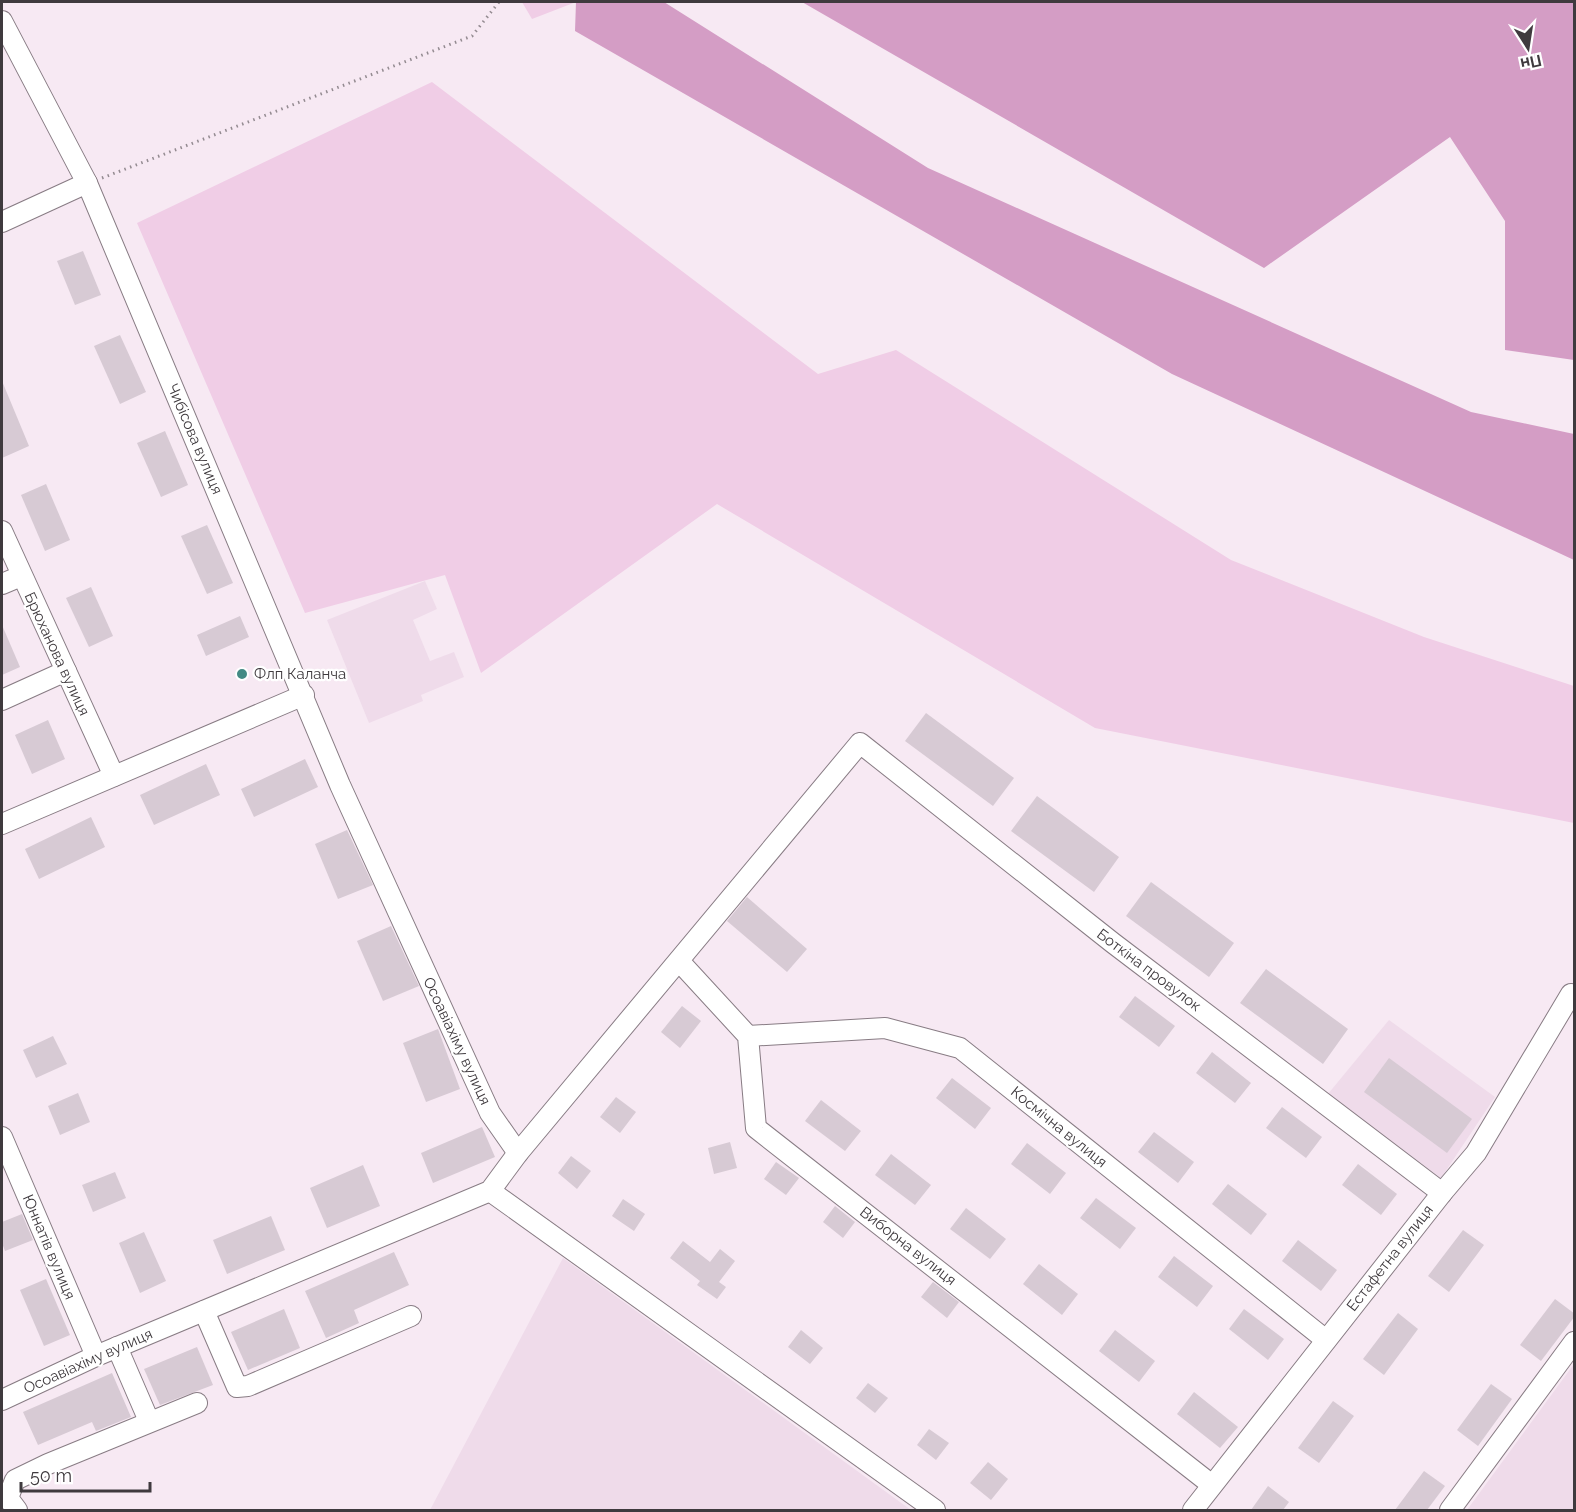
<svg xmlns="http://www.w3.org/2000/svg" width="1576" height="1512" viewBox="0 0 1576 1512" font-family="Raleway,sans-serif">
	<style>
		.built { fill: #efdbea }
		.green { fill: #f0cde6 }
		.forest { fill: #d49dc5 }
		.building { fill: #d7cad4 }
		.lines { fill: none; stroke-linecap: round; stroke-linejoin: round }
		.minor-casing { stroke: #887c84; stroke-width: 22 }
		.path { stroke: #948b91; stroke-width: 3; stroke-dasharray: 1.5 4.5; stroke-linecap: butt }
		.minor { stroke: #fff; stroke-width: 20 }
		.poi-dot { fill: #438a84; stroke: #fff; stroke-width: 2 }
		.labels { text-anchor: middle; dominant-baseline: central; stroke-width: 4.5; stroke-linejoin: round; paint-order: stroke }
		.street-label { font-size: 15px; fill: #3f3a3e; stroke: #fff }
		.poi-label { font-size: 15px; fill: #3f3a3e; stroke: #fff; text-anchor: start }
	</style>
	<rect width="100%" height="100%" fill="#f7e9f3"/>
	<g class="built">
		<path d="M425 581 437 609 413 620 430 661 454 652 464 677 421 695 423 701 369 723 327 620Z"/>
		<path d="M1389 1020 1495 1097 1441 1178 1328 1094Z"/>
		<path d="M563 1258 911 1510H430Z"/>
		<path d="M1574 1364V1510H1467Z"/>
	</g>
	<g class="green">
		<path d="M522 2H576L532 19Z"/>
		<path d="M432 82 818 374 896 350 1231 560 1424 637 1574 686V823L1095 728 717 504 481 673 445 575 305 613 137 223Z"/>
	</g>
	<g class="forest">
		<path d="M576 2H664L928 168 1471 412 1574 434V560L1172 374 575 31Z"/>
		<path d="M802 2H1574V360L1505 350V221L1450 137 1264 268Z"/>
	</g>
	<g class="building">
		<path d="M83 251 101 295 75 305 57 261Z"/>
		<path d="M120 335 146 392 120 404 94 346Z"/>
		<path d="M2 381 29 446 2 458Z"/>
		<path d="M165 431 188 485 161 497 137 443Z"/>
		<path d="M46 484 70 540 45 551 21 495Z"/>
		<path d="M207 525 233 583 207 594 181 536Z"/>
		<path d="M91 587 113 636 89 647 66 598Z"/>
		<path d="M240 616 249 637 206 656 197 635Z"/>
		<path d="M2 625 20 667 2 675Z"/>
		<path d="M926 713 1014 778 993 806 905 741Z"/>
		<path d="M48 720 65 759 32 774 15 735Z"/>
		<path d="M305 759 318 787 254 817 241 789Z"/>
		<path d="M206 764 220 795 154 825 140 795Z"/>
		<path d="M1037 796 1119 857 1094 892 1011 831Z"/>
		<path d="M91 817 105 847 39 879 25 849Z"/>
		<path d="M347 830 373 885 338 899 315 844Z"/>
		<path d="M1151 882 1234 943 1209 977 1126 916Z"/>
		<path d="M747 897 807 949 787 972 727 921Z"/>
		<path d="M391 926 419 986 383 1001 357 941Z"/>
		<path d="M1266 969 1348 1029 1323 1064 1240 1003Z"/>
		<path d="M1135 996 1175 1026 1159 1047 1119 1017Z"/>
		<path d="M682 1006 701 1021 680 1048 661 1032Z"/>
		<path d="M438 1029 460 1089 426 1102 403 1043Z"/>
		<path d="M53 1036 67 1064 36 1078 23 1050Z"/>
		<path d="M1212 1052 1251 1083 1235 1103 1196 1073Z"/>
		<path d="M1389 1058 1472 1119 1447 1153 1364 1092Z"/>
		<path d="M952 1078 991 1108 975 1129 936 1098Z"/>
		<path d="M78 1093 90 1122 60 1135 48 1106Z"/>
		<path d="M616 1097 636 1112 620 1133 600 1117Z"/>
		<path d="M821 1100 861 1131 845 1151 805 1121Z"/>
		<path d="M1282 1107 1322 1137 1306 1158 1266 1128Z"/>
		<path d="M482 1127 495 1157 433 1183 421 1153Z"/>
		<path d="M1154 1132 1194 1162 1178 1183 1138 1152Z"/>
		<path d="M730 1142 737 1168 714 1174 708 1148Z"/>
		<path d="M1027 1143 1066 1173 1050 1194 1011 1164Z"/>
		<path d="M891 1154 931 1185 915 1205 875 1175Z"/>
		<path d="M571 1156 591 1171 577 1189 558 1173Z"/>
		<path d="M776 1162 799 1178 786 1195 764 1179Z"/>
		<path d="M1358 1164 1397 1194 1381 1215 1342 1185Z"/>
		<path d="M363 1165 380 1206 327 1228 310 1188Z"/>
		<path d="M115 1172 126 1198 93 1212 82 1185Z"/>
		<path d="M1228 1184 1267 1214 1251 1235 1212 1204Z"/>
		<path d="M1096 1198 1136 1228 1120 1249 1080 1218Z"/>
		<path d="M623 1199 645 1214 634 1231 612 1216Z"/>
		<path d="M835 1206 855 1222 843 1238 823 1222Z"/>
		<path d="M966 1208 1006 1239 990 1259 950 1229Z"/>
		<path d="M22 1214 33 1240 5 1251 2 1243V1222Z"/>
		<path d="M271 1216 285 1250 227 1274 213 1240Z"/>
		<path d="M1463 1230 1484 1245 1449 1292 1428 1276Z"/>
		<path d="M144 1232 166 1281 140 1293 119 1243Z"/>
		<path d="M1298 1240 1337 1270 1321 1291 1282 1261Z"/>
		<path d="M683 1241 710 1262 720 1249 735 1261 719 1282 726 1287 717 1299 697 1285 700 1281 670 1258Z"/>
		<path d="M394 1252 409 1285 354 1310 359 1323 326 1338 305 1291Z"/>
		<path d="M1174 1256 1213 1286 1197 1307 1158 1277Z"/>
		<path d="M1039 1264 1078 1294 1062 1315 1023 1284Z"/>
		<path d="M46 1279 70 1335 44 1346 20 1290Z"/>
		<path d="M933 1282 959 1302 947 1318 921 1297Z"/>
		<path d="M1555 1299 1575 1314V1316L1541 1361 1520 1345Z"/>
		<path d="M284 1309 300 1348 248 1370 231 1332Z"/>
		<path d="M1244 1309 1284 1339 1268 1360 1229 1329Z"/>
		<path d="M1398 1313 1418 1329 1384 1375 1363 1359Z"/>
		<path d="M801 1330 823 1348 810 1364 788 1347Z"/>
		<path d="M1115 1330 1155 1361 1139 1382 1099 1351Z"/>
		<path d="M197 1347 213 1385 160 1405 144 1369Z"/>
		<path d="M112 1373 131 1417 96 1431 92 1422 38 1445 23 1412Z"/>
		<path d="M868 1383 888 1398 875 1413 856 1398Z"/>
		<path d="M1491 1384 1512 1399 1478 1446 1457 1430Z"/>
		<path d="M1194 1392 1238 1427 1220 1448 1177 1414Z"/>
		<path d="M1333 1401 1354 1416 1319 1463 1298 1448Z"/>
		<path d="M929 1429 949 1443 936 1460 917 1445Z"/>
		<path d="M988 1462 1008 1479 991 1500 970 1483Z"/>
		<path d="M1424 1471 1445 1486 1427 1510H1395Z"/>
		<path d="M1268 1486 1289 1502 1283 1510H1251Z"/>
	</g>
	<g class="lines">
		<defs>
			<g id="minor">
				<path d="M2 21 87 183 340 785 490 1113 518 1153"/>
				<path d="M2 222 87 183"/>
				<path d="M2 531 114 776"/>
				<path d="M2 584 21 576"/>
				<path d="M2 700 66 671"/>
				<path d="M2 824 304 695"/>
				<path d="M679 961 748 1036 756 1128 1212 1485"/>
				<path d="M748 1036 885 1028 960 1048 1326 1340"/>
				<path d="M2 1137 96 1356"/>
				<path d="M490 1191 935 1510"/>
				<path d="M204 1311 237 1387 248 1386 411 1316"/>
				<path d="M117 1347 149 1421"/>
				<path d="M2 1400 96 1356 490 1191 518 1153 860 743 1113 943 1442 1193"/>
				<path d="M17 1510 8 1498 15 1480 48 1464 197 1403"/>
				<path d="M1193 1510 1442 1193 1476 1153 1571 994 1574 997"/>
				<path d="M1450 1510 1574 1342"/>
			</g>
		</defs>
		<use href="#minor" class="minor-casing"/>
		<path class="path" d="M102 178 472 36 499 2"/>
		<use href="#minor" class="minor"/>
	</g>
	<circle class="poi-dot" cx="242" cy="674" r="6"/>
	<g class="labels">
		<g class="street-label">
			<text transform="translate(195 439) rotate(67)">Чибісова вулиця</text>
			<text transform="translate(57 654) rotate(65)">Брюханова вулиця</text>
			<text transform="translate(1149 970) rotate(37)">Боткіна провулок</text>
			<text transform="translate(457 1041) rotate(65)">Осоавіахіму вулиця</text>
			<text transform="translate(1059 1127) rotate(39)">Космічна вулиця</text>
			<text transform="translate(908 1246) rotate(38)">Виборна вулиця</text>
			<text transform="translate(49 1247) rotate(67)">Юннатів вулиця</text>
			<text transform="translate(1390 1258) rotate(-52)">Естафетна вулиця</text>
			<text transform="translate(88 1361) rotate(-24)">Осоавіахіму вулиця</text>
		</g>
		<g class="poi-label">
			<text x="254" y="674">Флп Каланча</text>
		</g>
	</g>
	<rect width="1576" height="1512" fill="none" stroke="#3f3a3e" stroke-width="6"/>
	<g transform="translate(1528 48) rotate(168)" stroke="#ffffff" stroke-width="4.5" paint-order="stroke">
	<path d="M0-4.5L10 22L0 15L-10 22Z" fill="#3f3a3e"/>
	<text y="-9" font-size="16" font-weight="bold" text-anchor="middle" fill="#3f3a3e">Пн</text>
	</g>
	<path d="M21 1482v9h129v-9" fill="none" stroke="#3f3a3e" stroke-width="3"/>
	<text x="30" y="1482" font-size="18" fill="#3f3a3e" stroke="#ffffff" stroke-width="4.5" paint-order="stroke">50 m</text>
</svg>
